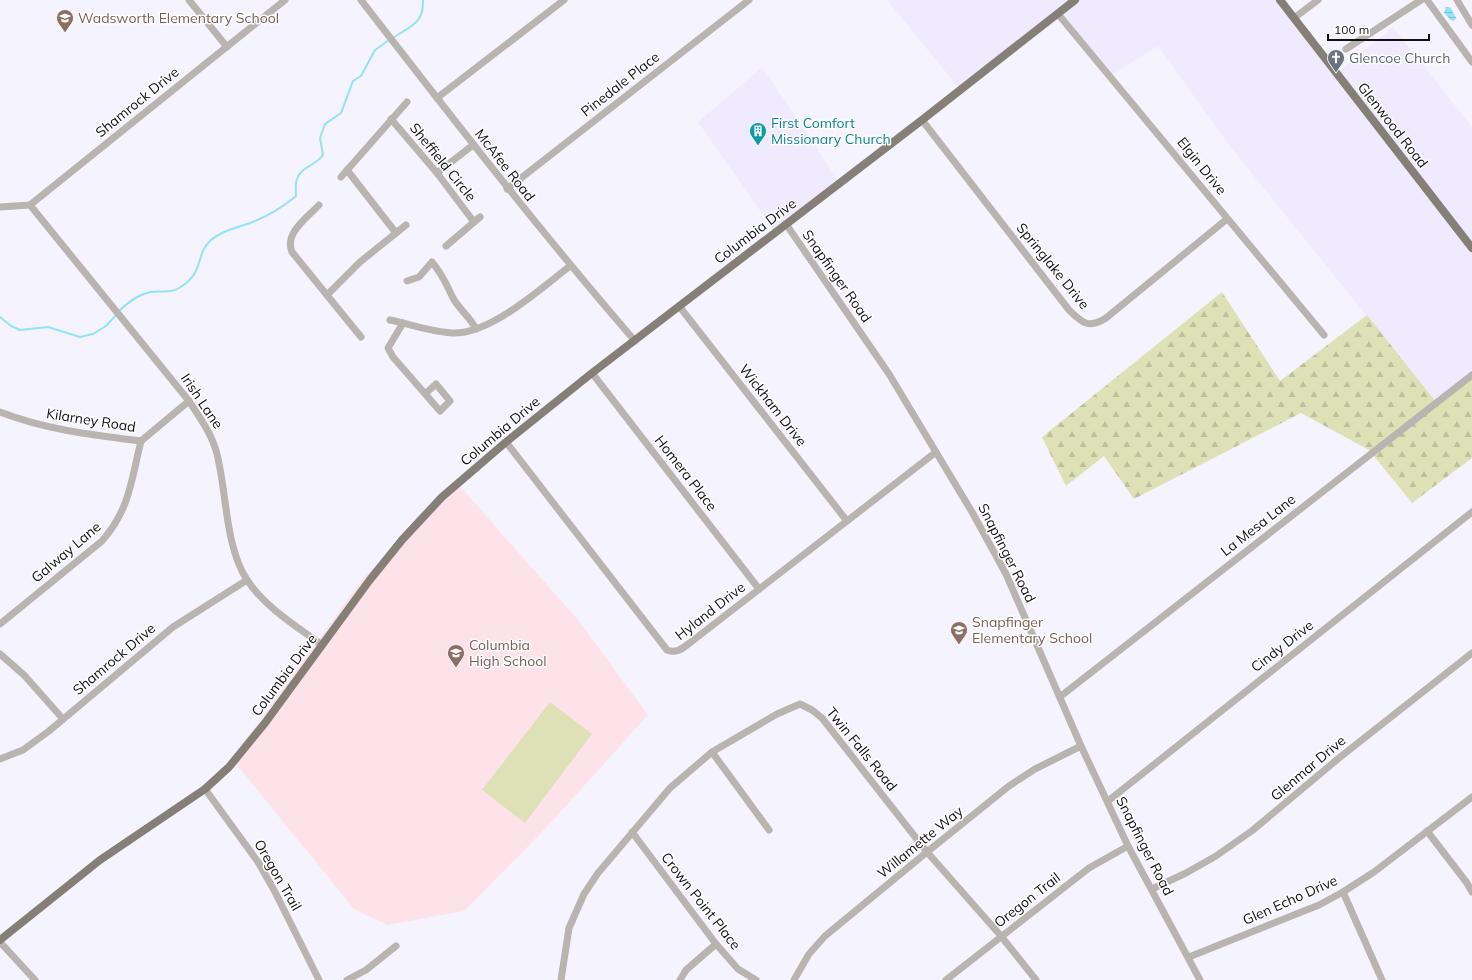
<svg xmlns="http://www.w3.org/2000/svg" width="1472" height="980" viewBox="0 0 1472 980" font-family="Mulish,sans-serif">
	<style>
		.built { fill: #efeafe }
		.education { fill: #fde3e9 }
		.forest { fill: url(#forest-firs) }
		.park { fill: #dde1b5 }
		.water { fill: url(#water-rules) }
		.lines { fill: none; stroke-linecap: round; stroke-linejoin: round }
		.stream { stroke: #91e3f5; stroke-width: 2 }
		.minor { stroke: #b9b4b0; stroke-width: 7 }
		.major { stroke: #867f77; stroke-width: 8 }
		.labels { text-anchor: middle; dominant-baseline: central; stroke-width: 3; stroke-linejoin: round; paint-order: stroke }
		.education-label { font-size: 14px; fill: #785e54; stroke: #fff; text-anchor: start }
		.worship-label { font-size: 14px; fill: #5b616d; stroke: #fff; text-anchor: start }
		.street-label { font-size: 14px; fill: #100f13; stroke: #fff }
		.culture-label { font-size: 14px; fill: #0d838f; stroke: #fff; text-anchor: start }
	</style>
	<defs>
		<pattern id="forest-firs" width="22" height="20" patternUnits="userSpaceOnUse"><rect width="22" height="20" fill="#dde1b5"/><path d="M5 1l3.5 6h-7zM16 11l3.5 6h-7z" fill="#bdc09b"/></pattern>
		<pattern id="water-rules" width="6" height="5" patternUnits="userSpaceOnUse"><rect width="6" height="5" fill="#91e3f5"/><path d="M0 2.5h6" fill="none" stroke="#7cc2d1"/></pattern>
	</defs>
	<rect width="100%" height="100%" fill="#f5f3fd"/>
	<g class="built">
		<path d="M887 0H1281L1337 73 1393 27 1472 127V372L1436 402 1229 145 1158 46 1107 78 1057 17 963 93Z"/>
		<path d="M762 67 840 183 775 232 698 122Z"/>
	</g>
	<path class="education" d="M458 484 579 621 648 715 545 829 464 911 387 925 354 909 232 759 364 577Z"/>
	<path class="forest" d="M1222 292 1280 381 1367 315 1436 402 1472 376V458L1412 503 1369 450 1301 413 1134 499 1104 456 1066 486 1042 437Z"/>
	<path class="park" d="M550 702 592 734 525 823 482 790Z"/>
	<path class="water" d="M1446 7 1451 8 1456 18 1455 20 1452 21 1444 13Z"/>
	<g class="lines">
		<g class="stream">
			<path d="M393 38C410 26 424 24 423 0"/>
			<path d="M119 311C128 302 137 295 150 292 160 290 170 294 179 288 205 273 195 255 210 241 222 230 241 227 255 221 270 215 284 206 296 196 296 191 295 184 297 179 301 167 316 165 323 155L320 138 325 124 341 113 353 81 361 76 375 50 389 40"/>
			<path d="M0 317 11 326 20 330 48 327 80 337 93 334 106 326 116 315"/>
		</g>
		<g class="minor">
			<path d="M189 0 227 47"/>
			<path d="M361 0C450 115 539 230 635 341"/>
			<path d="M1427 0 1472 62"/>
			<path d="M1457 0 1472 25"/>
			<path d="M1058 14 1324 335"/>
			<path d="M1294 18 1318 0"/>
			<path d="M1346 49 1421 0"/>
			<path d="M437 98 564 0"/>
			<path d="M391 119 437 173 474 222"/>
			<path d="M922 120 1069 310C1082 323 1089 329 1106 318L1227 219"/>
			<path d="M347 170 396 233"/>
			<path d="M437 173 473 145"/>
			<path d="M341 177 407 102"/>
			<path d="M507 189 749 0"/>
			<path d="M30 205 189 401C200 418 212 434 217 454 227 494 225 546 247 580 266 608 296 626 322 645"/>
			<path d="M319 205C307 218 284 233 292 252L361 337"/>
			<path d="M0 207 30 205 285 0"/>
			<path d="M786 224 889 374 972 512 1006 574 1081 746 1128 846 1200 980"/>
			<path d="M446 246 480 217"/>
			<path d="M407 281 419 277 432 262C443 275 446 284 453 298 459 309 470 317 476 329"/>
			<path d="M327 295 360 262 406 225"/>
			<path d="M679 306 847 521"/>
			<path d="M390 320C410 324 432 332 453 333 491 334 540 289 570 266"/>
			<path d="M403 323 388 348 393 357 440 411 450 401 436 384 425 394"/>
			<path d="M592 373 759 589"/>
			<path d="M0 412C47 430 92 435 141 441L189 401"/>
			<path d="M506 442 667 650C677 654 683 648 691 642L936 452"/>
			<path d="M0 624 102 541C130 509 131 481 141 441"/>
			<path d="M0 654 24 675 63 719"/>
			<path d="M1061 696 1472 375"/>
			<path d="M712 752 769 830"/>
			<path d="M0 759 23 750 49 731 173 627 247 580"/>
			<path d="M205 789 258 862 274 890 319 980"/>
			<path d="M1108 801 1472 512"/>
			<path d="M1427 831 1467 883 1472 892"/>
			<path d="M632 832 716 944 738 969 756 980"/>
			<path d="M1152 889 1186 873 1216 856 1253 830 1339 758 1472 653"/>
			<path d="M1343 892 1382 980"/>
			<path d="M0 942 35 980"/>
			<path d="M1189 957 1319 905 1343 892 1374 872 1472 797"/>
			<path d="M347 980 366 970 396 946"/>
			<path d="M561 980 569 928 584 894 598 873 670 788 712 752 777 714 800 704 812 710 822 718 927 852 1001 936 1036 980"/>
			<path d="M680 980 686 970 716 944"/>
			<path d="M794 980 809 954 825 936 927 852 1009 786 1035 769 1081 746"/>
			<path d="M946 980 1089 868 1128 846"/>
		</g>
		<g class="major">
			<path d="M1280 0 1472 248"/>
			<path d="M0 940 100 860 205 789 229 767 265 723 369 581 402 540 442 497 506 442 592 373 922 120 1075 0"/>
		</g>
	</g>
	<defs>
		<symbol id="school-pin" viewBox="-11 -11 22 30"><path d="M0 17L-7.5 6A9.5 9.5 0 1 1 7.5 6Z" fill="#8d6e63" stroke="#fff"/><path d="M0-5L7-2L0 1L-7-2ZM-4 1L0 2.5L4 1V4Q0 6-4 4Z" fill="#fff"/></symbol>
		<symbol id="church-pin" viewBox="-11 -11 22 30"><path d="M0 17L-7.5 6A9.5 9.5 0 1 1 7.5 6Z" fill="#6b7280" stroke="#fff"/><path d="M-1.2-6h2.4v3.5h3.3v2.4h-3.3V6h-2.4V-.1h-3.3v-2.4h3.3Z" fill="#fff"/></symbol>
		<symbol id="building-pin" viewBox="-11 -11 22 30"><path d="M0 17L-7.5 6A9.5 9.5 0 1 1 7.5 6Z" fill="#0f9aa8" stroke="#fff"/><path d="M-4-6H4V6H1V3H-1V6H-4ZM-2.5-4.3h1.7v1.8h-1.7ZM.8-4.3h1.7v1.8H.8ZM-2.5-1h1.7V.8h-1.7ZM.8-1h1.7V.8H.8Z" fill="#fff"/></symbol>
	</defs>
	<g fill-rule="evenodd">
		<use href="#school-pin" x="55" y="8" width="20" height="27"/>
		<use href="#church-pin" x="1326" y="48" width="20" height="27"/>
		<use href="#building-pin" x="748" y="121" width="20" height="27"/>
		<use href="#school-pin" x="949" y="620" width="20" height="27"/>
		<use href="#school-pin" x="446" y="643" width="20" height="27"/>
	</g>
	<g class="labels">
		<g class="education-label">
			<text x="78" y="18">Wadsworth Elementary School</text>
			<text x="972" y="622">Snapfinger<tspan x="972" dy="16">Elementary School</tspan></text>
			<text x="469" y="645">Columbia<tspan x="469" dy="16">High School</tspan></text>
		</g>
		<g class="worship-label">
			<text x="1349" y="58">Glencoe Church</text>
		</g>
		<g class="street-label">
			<text transform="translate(620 84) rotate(-38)">Pinedale Place</text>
			<text transform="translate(137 102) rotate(-39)">Shamrock Drive</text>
			<text transform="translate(1393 125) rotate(52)">Glenwood Road</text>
			<text transform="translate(443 162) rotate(51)">Sheffield Circle</text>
			<text transform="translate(505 165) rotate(52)">McAfee Road</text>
			<text transform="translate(1202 166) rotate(51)">Elgin Drive</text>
			<text transform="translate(755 231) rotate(-37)">Columbia Drive</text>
			<text transform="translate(1053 266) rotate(51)">Springlake Drive</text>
			<text transform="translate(837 276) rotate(55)">Snapfinger Road</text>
			<text transform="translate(202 401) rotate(56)">Irish Lane</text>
			<text transform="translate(773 405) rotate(52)">Wickham Drive</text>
			<text transform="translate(91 420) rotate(9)">Kilarney Road</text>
			<text transform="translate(500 431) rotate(-40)">Columbia Drive</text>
			<text transform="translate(686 473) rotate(52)">Homera Place</text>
			<text transform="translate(1258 525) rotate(-38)">La Mesa Lane</text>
			<text transform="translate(66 552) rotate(-40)">Galway Lane</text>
			<text transform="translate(1007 553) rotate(63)">Snapfinger Road</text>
			<text transform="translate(710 611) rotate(-38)">Hyland Drive</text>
			<text transform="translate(1282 646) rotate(-38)">Cindy Drive</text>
			<text transform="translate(114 659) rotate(-40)">Shamrock Drive</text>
			<text transform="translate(284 675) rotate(-53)">Columbia Drive</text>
			<text transform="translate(862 749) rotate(51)">Twin Falls Road</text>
			<text transform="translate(1308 768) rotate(-40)">Glenmar Drive</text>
			<text transform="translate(920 842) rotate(-39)">Willamette Way</text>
			<text transform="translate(1145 846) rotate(63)">Snapfinger Road</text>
			<text transform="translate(278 875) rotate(60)">Oregon Trail</text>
			<text transform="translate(1027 900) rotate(-38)">Oregon Trail</text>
			<text transform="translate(1290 900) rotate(-24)">Glen Echo Drive</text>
			<text transform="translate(701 901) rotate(52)">Crown Point Place</text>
		</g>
		<g class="culture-label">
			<text x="771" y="123">First Comfort<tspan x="771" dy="16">Missionary Church</tspan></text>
		</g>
	</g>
	<path d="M1328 34v6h101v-6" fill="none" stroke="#100f13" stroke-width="2"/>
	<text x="1334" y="34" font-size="12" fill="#100f13" stroke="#ffffff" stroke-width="3" paint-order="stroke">100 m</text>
</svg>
